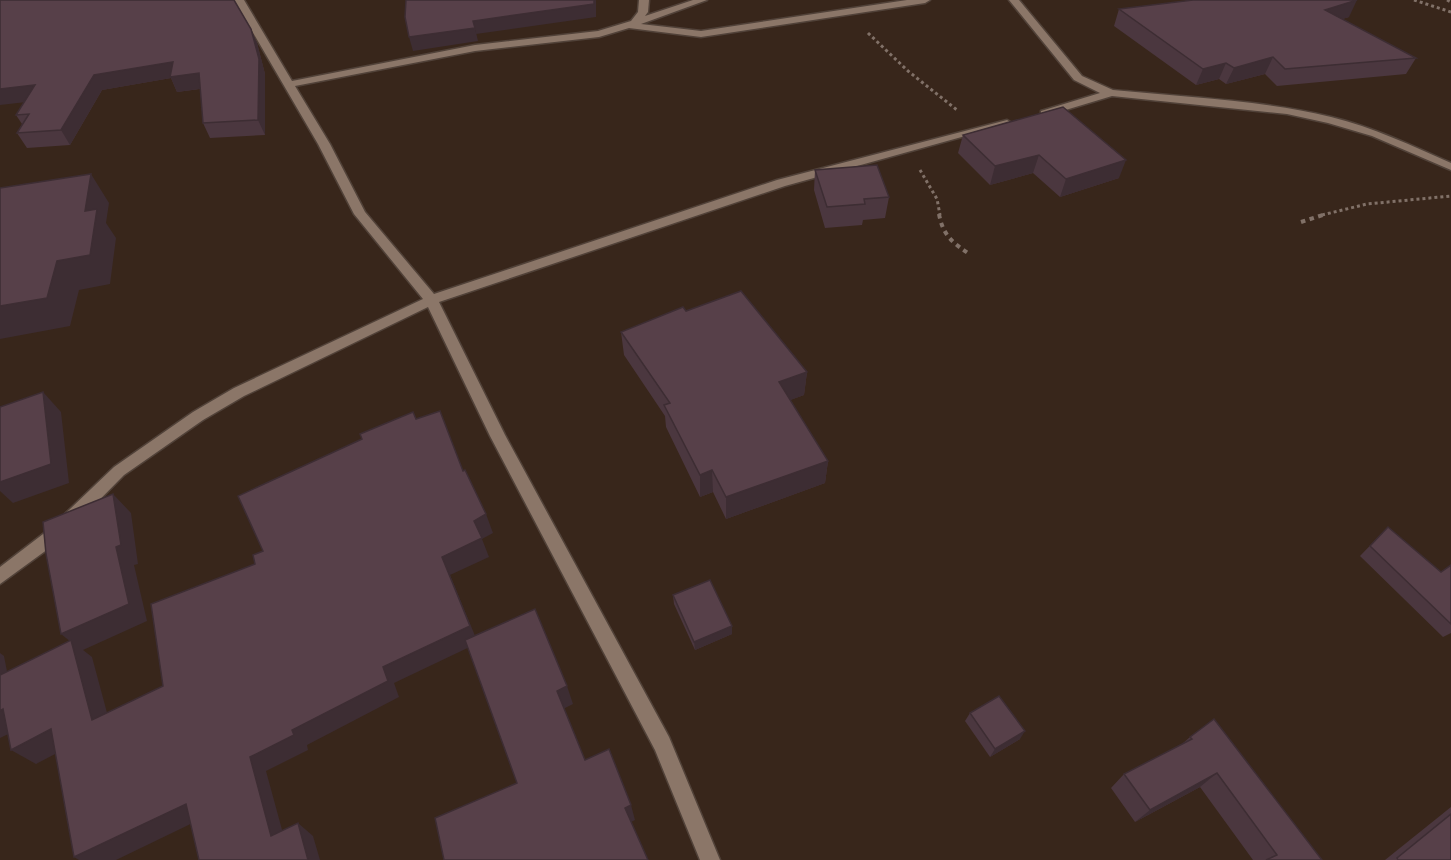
<svg xmlns="http://www.w3.org/2000/svg" width="1451" height="860" viewBox="0 0 1451 860" font-family="'PT Sans Narrow',sans-serif">
	<style>
		.lines { fill: none; stroke-linecap: round; stroke-linejoin: round }
		.minor-casing { stroke: #514239; stroke-width: 3 }
		.path-far1 { stroke: #817168; stroke-width: 3; stroke-dasharray: 3 3; stroke-linecap: butt }
		.path { stroke: #817168; stroke-width: 4; stroke-dasharray: 4.5 4.5; stroke-linecap: butt }
		.minor { fill: #8b7668; fill-rule: evenodd }
		.wall { fill: #4b373f }
		.shaded-wall { fill: #3d2d33 }
		.building { fill: #574049; stroke: #3d2d33; stroke-width: 1.5 }
	</style>
	<rect width="100%" height="100%" fill="#38261b"/>
	<g class="lines">
		<defs>
			<g id="minor">
				<path d="M234 0H244L292 81 475 45 598 31 631 21 638 12 639 0H649L648 12 645 16 693 0H707L641 24 701 31 907 0H930L925 3 701 37 629 28 599 37 475 51 295 86 330 144 365 212 434 294 777 180 1007 120 1012 123 785 186 439 302 505 435 669 737 720 860H700L655 750 490 436 428 307 244 396 203 420 124 475 59 541 0 584V567L47 531 114 467 193 412 234 388 423 299 354 214 318 144Z"/>
				<path d="M1009 0H1019L1082 76 1113 90C1185 97 1260 100 1331 117 1373 127 1412 146 1451 163V170L1372 136 1328 123 1287 114 1112 96 1049 115H1041V111L1100 93 1074 80Z"/>
			</g>
		</defs>
		<use href="#minor" class="minor-casing"/>
		<g class="path-far1">
			<path d="M1414 0 1451 12"/>
			<path d="M1447 0 1451 2"/>
			<path d="M868 33 908 71 957 110"/>
			<path d="M920 170 937 199 940 215"/>
			<path d="M1322 215 1367 204 1451 196"/>
		</g>
		<g class="path">
			<path d="M939 214C943 236 953 243 971 255"/>
			<path d="M1301 222 1326 214"/>
		</g>
		<use href="#minor" class="minor"/>
	</g>
	<g class="wall">
		<path d="M1119 9 1349 17 1342 19 1416 58 1406 74 1277 86 1265 74 1226 84 1219 79 1196 85 1114 26Z"/>
		<path d="M251 29 257 43 265 74V135L210 138 203 123 200 89 177 92 171 78 102 90 70 145 27 148 17 133 22 124 16 115Z"/>
		<path d="M1063 107 1119 178 1060 197 1033 173 990 185 958 153 963 135Z"/>
		<path d="M815 170 889 197 885 218 863 220 862 225 825 228 814 190Z"/>
		<path d="M686 311 807 372 804 395 790 400 828 461 825 483 726 519 713 492 700 497 666 427 665 416 624 355 621 332Z"/>
		<path d="M1388 527 1441 572 1451 565V633L1443 637 1360 556Z"/>
		<path d="M673 595 732 634 695 650 674 604Z"/>
		<path d="M970 713 1020 739 990 757 965 721Z"/>
		<path d="M1190 737 1322 860H1253L1200 787 1135 822 1111 788 1124 774 1182 744Z"/>
		<path d="M1451 807V860H1385Z"/>
	</g>
	<g class="shaded-wall">
		<path d="M596 0V17L476 34 473 21Z"/>
		<path d="M1357 0 1349 17 1317 27 1325 10Z"/>
		<path d="M475 28 478 41 413 51 409 37Z"/>
		<path d="M251 29 257 43 265 74V135L258 120Z"/>
		<path d="M1273 57 1265 74 1226 84 1234 68Z"/>
		<path d="M173 62 199 73 206 88 177 92 171 78 102 90 70 145 61 130 94 75Z"/>
		<path d="M1226 63 1219 79 1196 85 1203 69Z"/>
		<path d="M35 85 44 100 0 105V89Z"/>
		<path d="M1039 155 1033 173 990 185 995 166Z"/>
		<path d="M1126 160 1119 178 1060 197 1066 179Z"/>
		<path d="M91 174 109 203 106 223 116 238 110 284 79 290 70 326 0 339V306L57 261 85 211Z"/>
		<path d="M807 372 804 395 777 405 779 382Z"/>
		<path d="M43 392 61 412 69 483 13 503 0 491V482Z"/>
		<path d="M828 461 825 483 726 519V497Z"/>
		<path d="M712 470 713 492 700 497V475Z"/>
		<path d="M113 494 131 513 138 564 134 565 147 621 83 650 92 657 113 735 92 720 71 642 61 634Z"/>
		<path d="M486 514 493 533 482 539 489 557 450 575 478 643 394 683 399 697 307 745 308 750 266 771 287 848 271 836 250 757 292 730 474 521Z"/>
		<path d="M732 626V634L695 650 694 642Z"/>
		<path d="M0 653 4 656 12 697 0 689Z"/>
		<path d="M567 686 573 704 563 709 557 691Z"/>
		<path d="M3 709 27 725 0 738V711Z"/>
		<path d="M51 729 74 744 36 764 11 750Z"/>
		<path d="M1025 731 1020 739 990 757 995 749Z"/>
		<path d="M1217 773 1200 787 1135 822 1150 810Z"/>
		<path d="M186 804 205 817 116 860H79L74 857Z"/>
		<path d="M631 805 635 820 629 823 625 808Z"/>
		<path d="M298 823 313 836 320 860H308Z"/>
	</g>
	<g class="building">
		<path d="M0 0H234L251 29 259 59 258 120 203 123 199 73 170 77 173 62 94 75 61 130 17 133 29 114 16 115 35 85 0 89Z"/>
		<path d="M406 0H594V4L473 21 475 28 409 37 405 17Z"/>
		<path d="M1193 0H1357L1325 10 1416 58 1285 69 1273 57 1234 68 1226 63 1203 69 1119 9Z"/>
		<path d="M1063 107 1126 160 1066 179 1039 155 995 166 963 135Z"/>
		<path d="M877 165 889 197 864 199 865 204 827 207 815 170Z"/>
		<path d="M91 174 85 211 97 209 90 255 57 261 47 298 0 306V188Z"/>
		<path d="M741 291 807 372 779 382 828 461 726 497 712 470 700 475 664 405 670 403 621 332 683 307 686 311Z"/>
		<path d="M43 392 51 464 0 482V407Z"/>
		<path d="M440 411 463 471 465 470 486 514 474 521 482 538 442 557 470 626 383 667 388 681 292 730 294 735 250 757 271 836 298 823 308 860H199L186 804 74 857 51 729 11 750 3 709 0 711V675L71 640 92 720 163 686 151 604 255 564 253 555 263 551 238 496 362 439 360 434 413 412 416 419Z"/>
		<path d="M113 494 121 545 116 547 129 604 61 634 46 554 43 522Z"/>
		<path d="M1388 527 1441 572 1451 565V624L1370 546Z"/>
		<path d="M710 580 732 626 694 642 673 595Z"/>
		<path d="M535 609 567 686 557 691 585 760 609 749 631 805 625 808 648 860H444L435 818 517 783 465 640Z"/>
		<path d="M999 696 1025 731 995 749 970 713Z"/>
		<path d="M1214 719 1322 860H1266L1277 855 1217 773 1150 810 1124 774 1192 739 1190 737Z"/>
		<path d="M1451 814V860H1398L1397 858Z"/>
	</g>
</svg>
